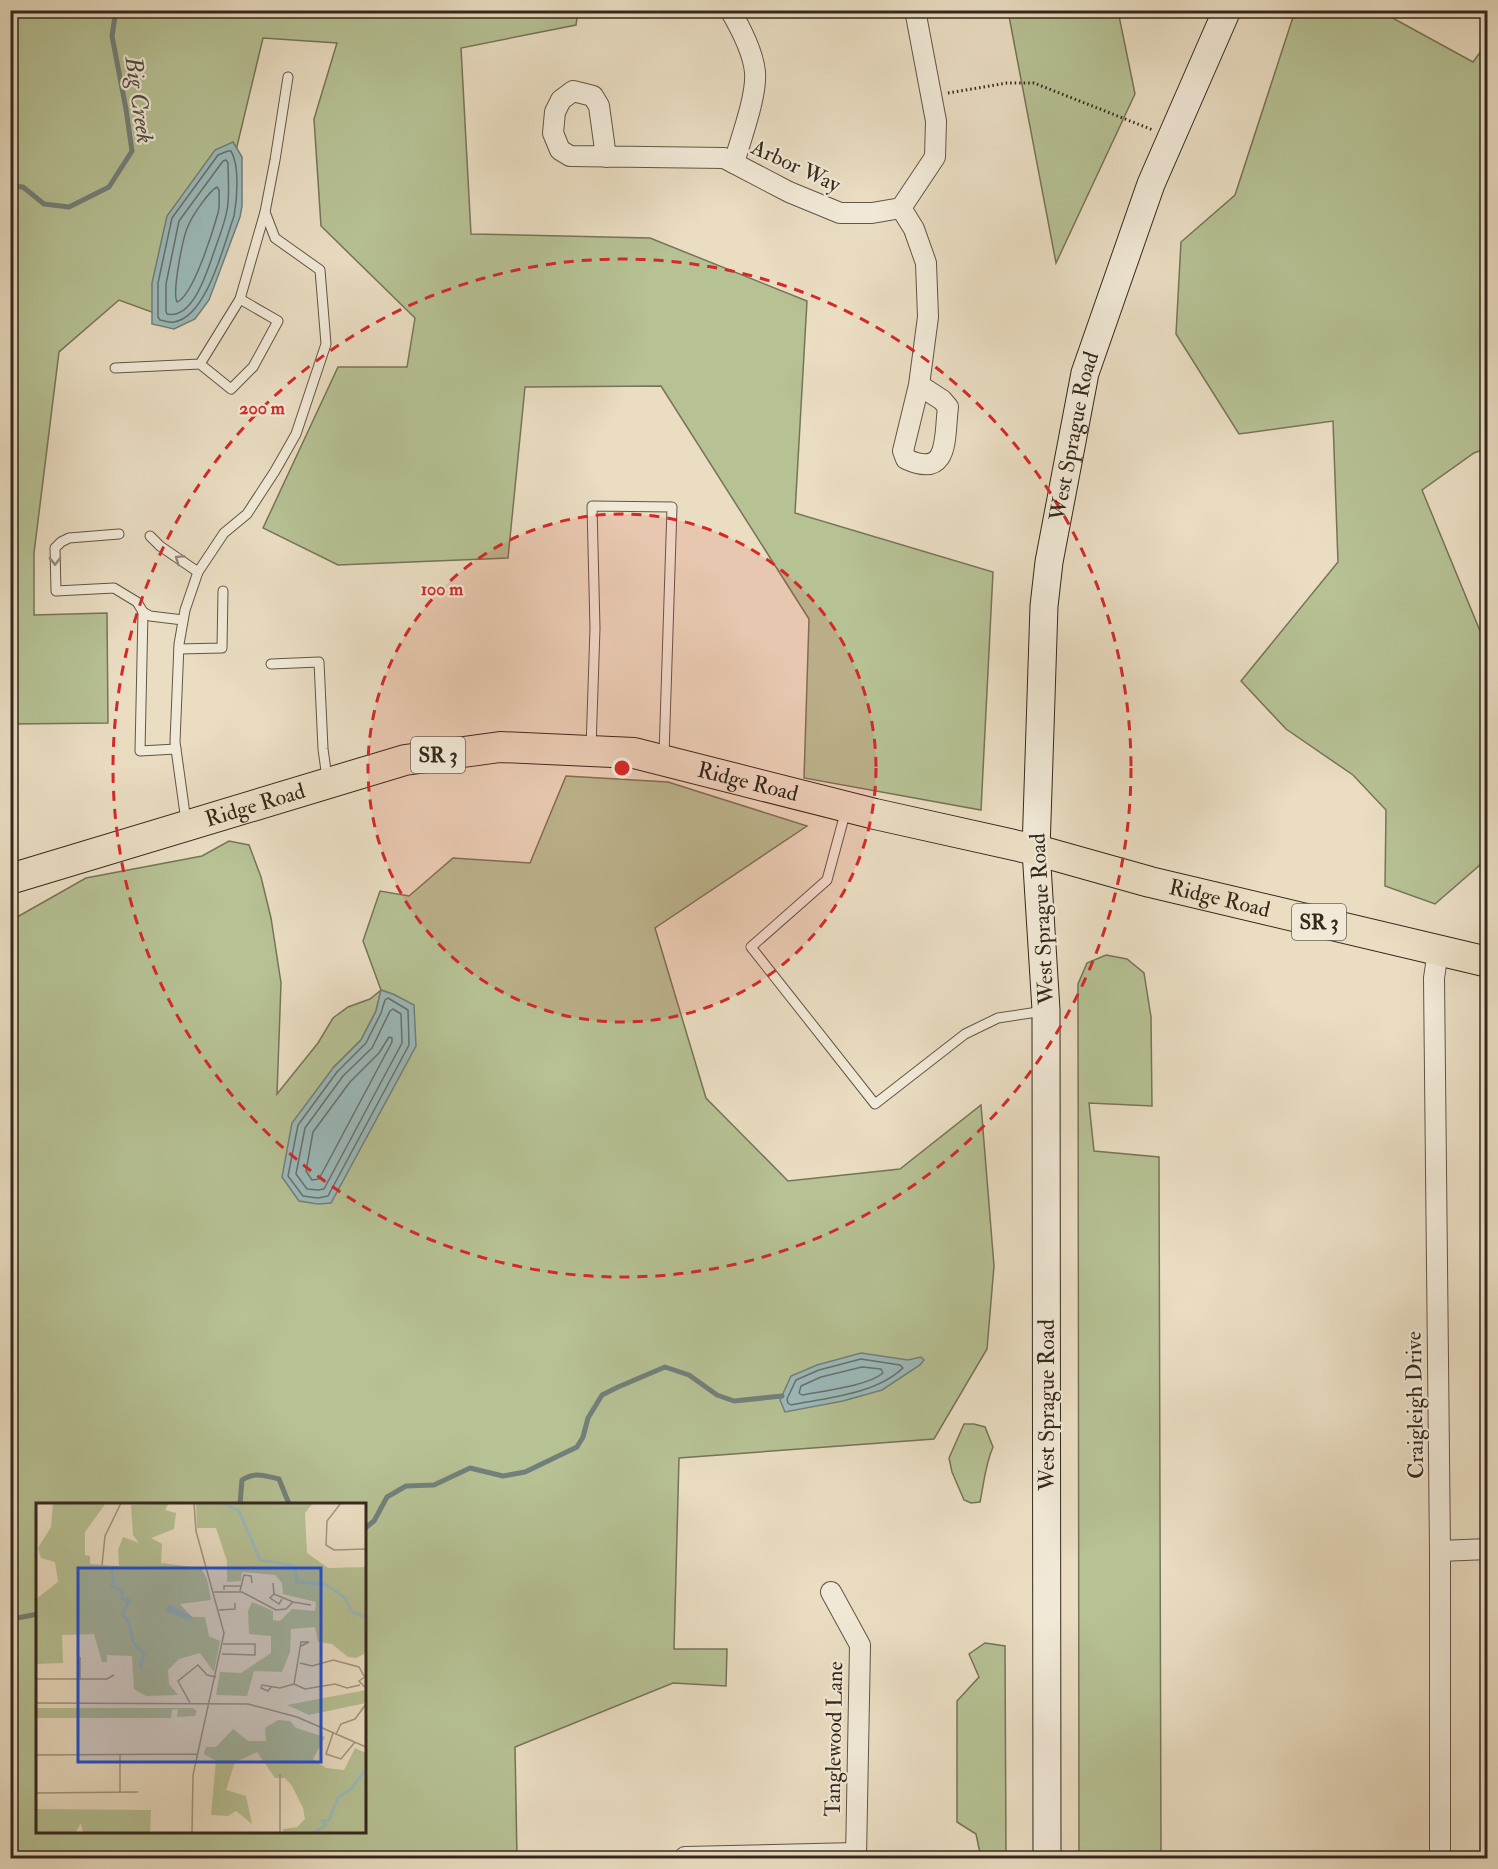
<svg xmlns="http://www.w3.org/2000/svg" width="1498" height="1869" viewBox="0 0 1498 1869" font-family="'IM FELL Double Pica',serif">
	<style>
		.green { fill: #b6c194; stroke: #767458; stroke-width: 1.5; fill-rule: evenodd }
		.water { fill: #9bbabb; stroke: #72807b; stroke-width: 1.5 }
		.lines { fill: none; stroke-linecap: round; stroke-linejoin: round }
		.shore { stroke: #68716c; stroke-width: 1.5 }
		.stream { stroke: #72807b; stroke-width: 5 }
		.lane-casing { stroke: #625546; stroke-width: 11 }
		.street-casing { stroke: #625546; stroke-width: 22 }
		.secondary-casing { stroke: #35281c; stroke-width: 29 }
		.primary-casing { stroke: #35281c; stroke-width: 32 }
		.path { stroke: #35281c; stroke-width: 3; stroke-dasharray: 1.5 3; stroke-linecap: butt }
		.lane { stroke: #f1e9d7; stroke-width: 9 }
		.street { stroke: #f1e9d7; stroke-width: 20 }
		.secondary { stroke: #f1e9d7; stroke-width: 27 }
		.primary { stroke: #eaddc2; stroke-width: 30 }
		.oneway { stroke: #93887a }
		.ring { fill: none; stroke: #d62828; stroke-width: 3; stroke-dasharray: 10 8 }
		.labels { text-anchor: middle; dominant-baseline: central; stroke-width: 4.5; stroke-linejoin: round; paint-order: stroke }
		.shield { fill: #f1e9d7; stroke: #6d6254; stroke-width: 1.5 }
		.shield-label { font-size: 21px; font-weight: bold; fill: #35281c }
		.street-label { font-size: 22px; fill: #35281c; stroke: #f1e9d7 }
		.water-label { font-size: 24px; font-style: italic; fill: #4e4c44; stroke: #f1e9d7 }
		.inset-river { fill: none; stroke: #9bbabb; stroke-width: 3 }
		.inset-road { fill: none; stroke: #a29580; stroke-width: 1.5 }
		.view { fill: #1d4ed8; fill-opacity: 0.15; stroke: #1d4ed8; stroke-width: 3 }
		.inset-edge { fill: none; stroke: #35281c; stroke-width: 3 }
		.centre { fill: #d62828; stroke: #f1e9d7; stroke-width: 3 }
		.ring-label { font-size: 18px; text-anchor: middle; font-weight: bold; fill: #d62828; stroke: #f1e9d7; stroke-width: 4.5; stroke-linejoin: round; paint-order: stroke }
	</style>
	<rect width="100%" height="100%" fill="#eaddc2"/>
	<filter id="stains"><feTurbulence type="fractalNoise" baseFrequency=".00333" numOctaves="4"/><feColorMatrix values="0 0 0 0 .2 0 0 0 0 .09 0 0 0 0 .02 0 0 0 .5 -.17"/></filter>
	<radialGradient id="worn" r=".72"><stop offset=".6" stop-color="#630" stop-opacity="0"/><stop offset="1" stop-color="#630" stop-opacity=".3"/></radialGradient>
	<g class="green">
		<path d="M10 11H578L576 25 461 48 471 234 650 238 807 301 795 513 993 572 981 810 804 778 809 619 661 386 525 387 508 558 338 565 263 528 338 367H407L415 318 321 226 314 119 337 43 263 38 202 292 168 318 119 300 59 352 34 553V615L107 613 108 723 11 724Z"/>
		<path d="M1008 11H1118L1135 94 1056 263Z"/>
		<path d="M1295 11H1380L1473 62 1487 43V448L1474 453 1422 490 1487 648 1488 811 1481 864 1435 904 1385 886 1386 810 1353 775 1286 729 1241 681 1338 562 1333 421 1239 434 1176 334 1181 242 1235 195Z"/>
		<path d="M566 776 668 782 807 826 655 928 706 1098 788 1181 900 1169 981 1105 994 1266 987 1349 934 1439 679 1458 674 1649H727L726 1686 673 1683 515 1747 517 1858H11L10 921 86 878 202 856 229 841 249 845 261 877 271 918 281 983 277 1094 318 1043 333 1018 348 1007 370 999 381 990 363 941 380 891 409 896 453 858 530 863ZM381 990 395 995 299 1201 333 1068 361 1040 376 1011ZM38 1504H364V1832H38Z"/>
		<path d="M1106 955 1127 959 1144 973 1151 1017 1152 1106 1089 1103 1094 1151 1159 1157 1161 1858H1079L1078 984 1087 963Z"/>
		<path d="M964 1424H974L985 1427 993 1447C985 1465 984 1483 980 1502L971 1503 964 1500 952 1472 949 1458Z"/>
		<path d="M985 1643 1005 1646 1006 1858H981L976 1834 957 1822V1701L979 1677 969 1654Z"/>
	</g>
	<g class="water">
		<path d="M233 142 242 157V206L240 217 209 300 195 319 174 329 152 324V283L167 216 215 150Z"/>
		<path d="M381 990 395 995 414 1005 416 1046 331 1203 318 1204 299 1201 282 1177 292 1123 333 1068 361 1040 376 1011Z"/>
		<path d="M861 1353 908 1360 921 1357 924 1360 920 1365 882 1390 843 1401 785 1412 780 1400 791 1376 817 1365Z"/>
	</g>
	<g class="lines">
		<g class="shore">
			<path d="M228 151H231C240 166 237 200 234 216 224 244 207 317 174 322 170 323 164 321 160 320L158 317V283L172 218 218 155Z"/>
			<path d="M226 160 228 163C228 179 230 195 227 210 225 222 220 235 216 246 209 265 195 320 167 314L166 311V284L179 221 223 161Z"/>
			<path d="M217 187 219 190C219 198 220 206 218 213 213 231 193 296 177 302 172 292 183 235 189 224 193 215 209 191 217 187Z"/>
			<path d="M388 998 408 1010 409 1045 328 1196 318 1198 303 1196 288 1176 298 1125 337 1072 366 1043 381 1013 385 1000Z"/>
			<path d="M393 1009 401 1014 402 1043 324 1189 318 1190 307 1189 296 1174 305 1128 343 1076 372 1048 390 1011Z"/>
			<path d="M389 1037 392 1038V1042L319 1179 312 1180 306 1171 313 1132 350 1082 379 1053Z"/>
			<path d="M861 1359 900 1365 903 1368C876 1394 827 1398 791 1405L788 1403 787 1399 796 1380 819 1370Z"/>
			<path d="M862 1367 881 1369 883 1373C868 1386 822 1391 802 1395L799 1393 801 1386 821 1377Z"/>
		</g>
		<g class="stream">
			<path d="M10 186 23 187 44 204 69 207 109 187 132 151 126 109 112 36 116 10"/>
			<path d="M240 1504 242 1480C256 1471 264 1476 279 1479L289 1504"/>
			<path d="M364 1529 374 1521 387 1497 406 1486 434 1485 470 1468 503 1476 525 1472 577 1447 583 1437 588 1418 602 1395 618 1387 665 1367 689 1375 717 1395 734 1401 782 1396"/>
			<path d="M12 1619 38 1614"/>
		</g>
		<defs>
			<g id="lane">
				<path d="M200 364 231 389 253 367 278 321 240 299"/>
				<path d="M115 368 200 364 240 299 265 212"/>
				<path d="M119 534 69 538 61 542 55 548 56 591 114 588 137 602 143 612 150 616 183 620"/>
				<path d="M150 536 160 546 198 572"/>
				<path d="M143 612 140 751 176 749"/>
				<path d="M179 649 222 648 223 591"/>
				<path d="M271 664 319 662 323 749 327 778"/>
				<path d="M591 748 595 628 592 506 672 507 664 755"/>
				<path d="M846 810 827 880 751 947 875 1104 965 1034 998 1018 1044 1011"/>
				<path d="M186 821 175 742 179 644 185 610 198 572 224 533 247 514 275 471 296 434 326 344 320 270 275 238 265 212 275 160 288 77"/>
			</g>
			<g id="street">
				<path d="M730 10C740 27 753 52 755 72 757 96 741 138 734 163"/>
				<path d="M606 157 599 106 593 96 573 91 561 100 555 112 553 133 560 150 570 156 724 158 789 192 840 213H872L901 208 935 157 936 121 915 10"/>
				<path d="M901 208 914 229 926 263 928 317 919 385 903 451 906 459C950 479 944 438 948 407L942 400 919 385"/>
				<path d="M1438 951 1434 978 1440 1551V1858"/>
				<path d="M1440 1551 1488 1549"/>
				<path d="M831 1592 860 1645 856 1858"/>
				<path d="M685 1857 856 1853"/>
			</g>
			<g id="secondary">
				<path id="s1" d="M1047 1858 1046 1010 1036 850 1044 606 1049 562 1085 373 1151 184 1227 10"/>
			</g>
			<g id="primary">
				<path id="s2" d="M10 879 405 760 500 747 634 753 875 814 1036 850 1150 882 1488 962"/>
			</g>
		</defs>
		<use href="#lane" class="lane-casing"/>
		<use href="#street" class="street-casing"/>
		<use href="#secondary" class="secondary-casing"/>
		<use href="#primary" class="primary-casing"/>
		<path class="path" d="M948 93 1007 83H1034L1153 130"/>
		<use href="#lane" class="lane"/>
		<use href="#street" class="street"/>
		<use href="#secondary" class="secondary"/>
		<use href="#primary" class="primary"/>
	</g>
	<defs><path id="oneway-chevron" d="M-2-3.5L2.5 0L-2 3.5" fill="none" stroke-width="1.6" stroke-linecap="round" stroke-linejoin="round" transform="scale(1.5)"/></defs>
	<g class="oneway">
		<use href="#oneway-chevron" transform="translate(179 559) rotate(-145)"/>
		<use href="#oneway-chevron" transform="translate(55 561) rotate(90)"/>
	</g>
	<circle cx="622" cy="768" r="254" fill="#d62828" fill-opacity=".12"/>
	<g class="ring">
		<circle cx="622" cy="768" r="254"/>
		<circle cx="622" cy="768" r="509"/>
	</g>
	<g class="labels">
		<g class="shield">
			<rect x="411" y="737" width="54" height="36" rx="4.5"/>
			<rect x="1292" y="904" width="54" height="36" rx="4.5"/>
		</g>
		<g class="shield-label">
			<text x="438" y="755">SR 3</text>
			<text x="1319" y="922">SR 3</text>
		</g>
		<g class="street-label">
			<text transform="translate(796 166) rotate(25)">Arbor Way</text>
			<text stroke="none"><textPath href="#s1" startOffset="1425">West Sprague Road</textPath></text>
			<text stroke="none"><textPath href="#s2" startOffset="760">Ridge Road</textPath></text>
			<text stroke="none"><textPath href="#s2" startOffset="256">Ridge Road</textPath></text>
			<text stroke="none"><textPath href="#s2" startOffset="1246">Ridge Road</textPath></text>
			<text transform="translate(1042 919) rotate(-93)">West Sprague Road</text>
			<text transform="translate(1047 1405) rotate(-90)">West Sprague Road</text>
			<text transform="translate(1415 1405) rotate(-91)">Craigleigh Drive</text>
			<text transform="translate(834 1739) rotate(-89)">Tanglewood Lane</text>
		</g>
		<g class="water-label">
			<text transform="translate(139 100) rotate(82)">Big Creek</text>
		</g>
	</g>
	<g transform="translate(36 1503)">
		<rect width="330" height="330" fill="#eaddc2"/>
		<path d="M17 0H70L49 29V52L54 53V61L83 63 82 47 87 34 103 40 97 32 95 2 133 0 129 7 140 10 138 26 115 35 126 41 125 60 165 65 171 76 175 97 144 101 156 114H169L173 133 184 138 178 169 164 150 143 156 132 167 133 181 142 192 110 193 98 186 96 153 71 152V159H66L58 131 26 132 27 160 0 161V96L22 79 19 59 5 55 2 45 15 24ZM160 0H277L269 10 271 50 292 65 330 64V150L320 155 312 154 296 141 282 139 279 124 255 126 254 149 246 169 218 168 211 193 180 192 184 169 205 170 235 150V133L213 131 212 108 216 99 237 108V117L244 118 256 106 279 108 280 99 247 91 246 80 239 72 206 69 205 78 191 79V58L180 25H161ZM330 187V200L273 212 251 202ZM0 205H157L161 208 159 213 141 214 142 206 136 207 135 215H0ZM242 217 254 218 260 225 289 234 277 256 290 265 308 267 319 245 330 250V330H247V326L261 324 269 316 267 305 256 283 249 275H239L221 249 199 259 190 287 210 293 216 321 200 308 192 313 175 312 180 258 168 251 170 244H180L197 226 212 238H230L229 225ZM0 306 115 307 114 330H47L45 320 39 330H0Z" fill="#b6c194"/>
		<path d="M132 101 157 114 154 118 129 108Z" fill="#9bbabb"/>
		<path class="inset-river" d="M187 0 203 8 224 57 259 63 261 79 289 81 309 95 315 108 330 114M75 66 78 77 75 83 86 87V96L94 97 86 111 92 117 97 139 108 151 104 166M277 330 290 322 286 318 293 317 302 295 316 285 330 266"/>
		<path class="inset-road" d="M305 0 291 18 290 42 298 47 330 46M66 62 69 33 85 0M237 80 238 91 257 99M188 87V83H206M204 88 208 72 215 73 216 80M178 89H206L240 107 250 106 257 99 275 102M238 91 234 95 243 101 246 96M183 107 199 106V100M186 151 219 152V141H187M44 154V176M264 160 276 163 297 157 323 164 328 173M330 173 323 178 330 185M0 176H71L78 172M258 181 269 186 299 181 311 185 324 182M258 181 265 139H273L265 143M235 184 232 188 225 185 226 182 244 185 258 181M0 200 212 201 261 214 330 244M154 200 142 178 162 162 171 172 180 174M297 230 290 251 305 256 319 239M300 231 305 221 319 216 330 201M0 252 162 251M84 252V290M0 290 102 289M156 330 157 272 188 130 160 28 158 0M244 330V271"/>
		<path class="view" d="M42 65H285V259H42Z"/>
		<rect width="330" height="330" class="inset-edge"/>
	</g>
	<circle cx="622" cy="768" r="9" class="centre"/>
	<g class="ring-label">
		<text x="262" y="414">200 m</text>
		<text x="442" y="595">100 m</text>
	</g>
	<rect width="1498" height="1869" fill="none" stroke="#eaddc2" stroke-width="36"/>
	<rect x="12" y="12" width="1474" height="1845" fill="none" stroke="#35281c" stroke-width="3"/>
	<rect x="18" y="18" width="1462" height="1833" fill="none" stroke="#35281c" stroke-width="1.5"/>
	<rect width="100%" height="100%" filter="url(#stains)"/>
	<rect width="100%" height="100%" fill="url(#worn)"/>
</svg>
